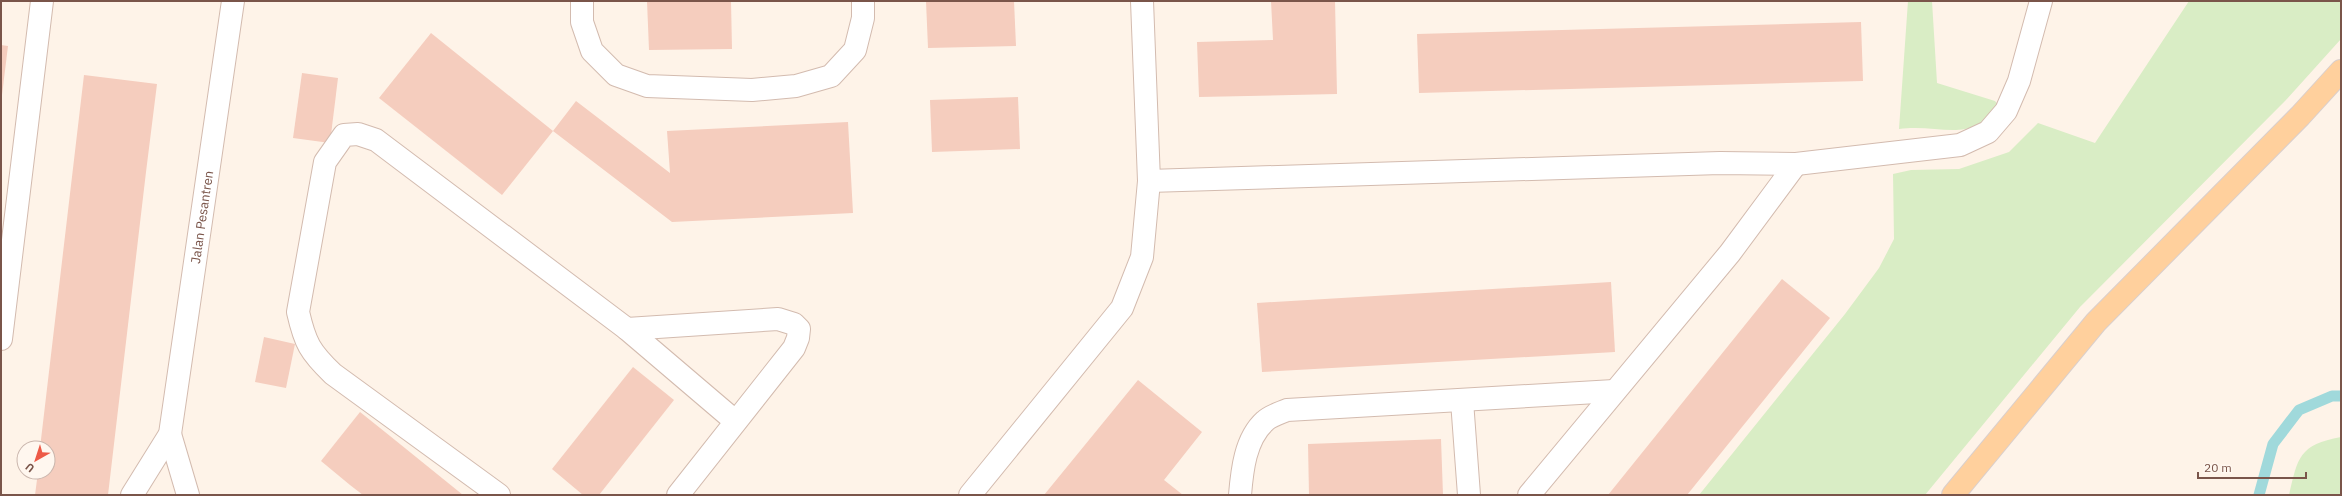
<svg xmlns="http://www.w3.org/2000/svg" width="2342" height="496" viewBox="0 0 2342 496" font-family="'IBM Plex Sans',sans-serif">
	<style>
		.green { fill: #d9edc5 }
		.lines { fill: none; stroke-linecap: round; stroke-linejoin: round }
		.stream { stroke: #a0d9db; stroke-width: 11 }
		.building { fill: #f5cdbe }
		.minor-casing { stroke: #d3bbaf; stroke-width: 24 }
		.major-casing { stroke: #dacfcc; stroke-width: 24 }
		.minor { stroke: #fff; stroke-width: 22 }
		.major { stroke: #ffd09d; stroke-width: 22 }
		.labels { text-anchor: middle; dominant-baseline: central; stroke-width: 3; stroke-linejoin: round; paint-order: stroke }
		.street-label { font-size: 13px; fill: #7a554a; stroke: #fff7ef }
	</style>
	<rect width="100%" height="100%" fill="#fef3e8"/>
	<g class="green">
		<path d="M1908 1H1932L1937 83 1995 101 2000 107C1969 145 1939 123 1899 129Z"/>
		<path d="M2189 1H2341V39L2285 101 2080 307 1925 495H1699L1845 314 1879 268 1894 239 1893 174 1911 170 1959 169 2009 152 2038 123 2095 143Z"/>
		<path d="M2341 437V495H2289C2298 457 2299 445 2341 437Z"/>
	</g>
	<g class="lines">
		<path class="stream" d="M2259 495 2273 444 2299 410 2332 396H2341"/>
	</g>
	<g class="building">
		<path d="M647 1H731L732 49 649 50Z"/>
		<path d="M926 1H1014L1016 46 928 48Z"/>
		<path d="M1271 1H1335L1337 94 1199 97 1197 42 1273 40Z"/>
		<path d="M1861 22 1863 81 1419 93 1417 34Z"/>
		<path d="M431 33 553 131 502 195 379 98Z"/>
		<path d="M1 45 8 46 2 95H1Z"/>
		<path d="M302 73 338 78 330 143 293 138Z"/>
		<path d="M84 75 157 84 146 172 108 495H35L38 472H48V448H40Z"/>
		<path d="M1018 97 1020 149 932 152 930 100Z"/>
		<path d="M576 101 670 173 667 131 848 122 853 213 672 222 553 131Z"/>
		<path d="M1782 279 1830 318 1776 385 1687 495H1608Z"/>
		<path d="M1611 282 1615 352 1262 372 1257 303Z"/>
		<path d="M264 337 295 344 286 388 255 382Z"/>
		<path d="M633 367 674 400 599 495H583L552 469Z"/>
		<path d="M1138 380 1202 432 1164 480 1183 495H1044Z"/>
		<path d="M360 412 390 436 463 495H363L350 485 321 461Z"/>
		<path d="M1441 439 1443 495H1309L1308 444Z"/>
	</g>
	<g class="lines">
		<defs>
			<g id="minor">
				<path d="M582 1V22L592 51 616 75 647 86 752 90 796 86 831 76 855 50 863 18V1"/>
				<path d="M1796 164 1960 145 1988 132 2006 111 2019 81 2041 1"/>
				<path d="M1149 181 1720 163 1796 164 1730 253 1529 495"/>
				<path d="M627 329 778 319 794 324 799 329 798 338 794 348 678 495"/>
				<path d="M1 339 42 1"/>
				<path d="M1462 401 1469 495"/>
				<path d="M170 434 188 495"/>
				<path id="s1" d="M132 495 170 434 233 1"/>
				<path d="M499 495 333 374C310 352 305 343 298 312L325 162 344 135 358 134 376 140 627 329 735 421"/>
				<path d="M970 495 1122 308 1142 257 1149 181 1142 1"/>
				<path d="M1240 495C1242 471 1245 439 1265 421 1270 416 1280 413 1287 410L1614 391"/>
			</g>
			<path id="major" d="M1953 495 2096 322 2300 116 2341 71"/>
		</defs>
		<use href="#minor" class="minor-casing"/>
		<use href="#major" class="major-casing"/>
		<use href="#minor" class="minor"/>
		<use href="#major" class="major"/>
	</g>
	<g class="labels">
		<g class="street-label">
			<text stroke="none"><textPath href="#s1" startOffset="291">Jalan Pesantren</textPath></text>
		</g>
	</g>
	<rect width="2342" height="496" fill="none" stroke="#7a554a" stroke-width="4"/>
	<g transform="translate(36 460) rotate(219)"><circle r="19" fill="#fff7ef" stroke="#cab6ad"/>
	<path d="M0-3L7 15L0 10L-7 15Z" fill="#ed5a47"/>
	<text y="-6" font-size="11" font-weight="bold" text-anchor="middle" fill="#7a554a">U</text>
	</g>
	<path d="M2198 472v6h108v-6" fill="none" stroke="#7a554a" stroke-width="2"/>
	<text x="2204" y="472" font-size="12" fill="#7a554a" stroke="#fff7ef" stroke-width="3" paint-order="stroke">20 m</text>
</svg>
